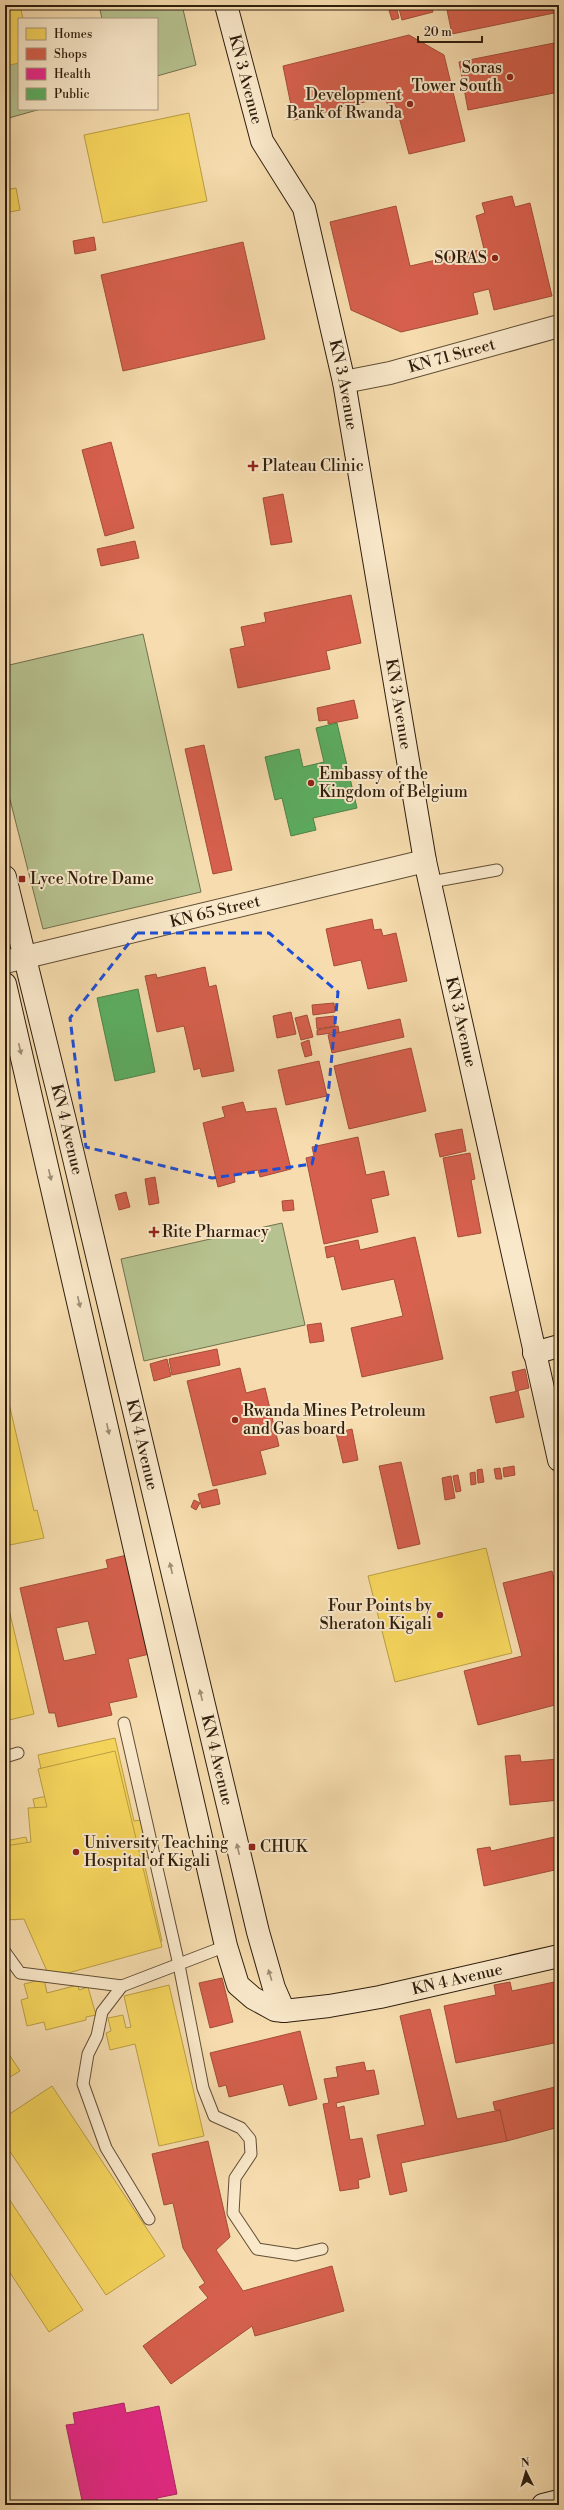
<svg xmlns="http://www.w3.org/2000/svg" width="564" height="2510" viewBox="0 0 564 2510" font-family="'Libre Bodoni',serif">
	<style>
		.green { fill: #b6c28f; stroke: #72704e }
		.homes { fill: #f6d55c; stroke: #ba9e44; fill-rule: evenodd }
		.shops { fill: #d6604d; stroke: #a44c3a; fill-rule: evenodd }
		.health { fill: #e7298a; stroke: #b02664 }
		.public { fill: #5aae61; stroke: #4d8348 }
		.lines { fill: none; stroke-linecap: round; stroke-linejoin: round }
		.lane-casing { stroke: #614e35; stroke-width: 13 }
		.street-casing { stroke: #614e35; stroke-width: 24 }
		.secondary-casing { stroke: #2f1e0d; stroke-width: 24 }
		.lane { stroke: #f9e8ca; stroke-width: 11 }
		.street { stroke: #f9e8ca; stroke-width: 22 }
		.secondary { stroke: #f9e8ca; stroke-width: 22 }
		.oneway { fill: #9e8d75 }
		.marked { fill: none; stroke: #1d4ed8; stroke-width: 3; stroke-dasharray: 8 5; stroke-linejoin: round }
		.poi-dot { fill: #8f2418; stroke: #f9e8ca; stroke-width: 1.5 }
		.labels { text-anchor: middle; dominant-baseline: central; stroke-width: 4; stroke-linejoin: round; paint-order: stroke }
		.poi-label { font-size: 16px; fill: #2f1e0d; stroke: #f9e8ca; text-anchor: start }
		.street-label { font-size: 16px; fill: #2f1e0d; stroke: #f9e8ca }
	</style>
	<rect width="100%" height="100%" fill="#f6dcae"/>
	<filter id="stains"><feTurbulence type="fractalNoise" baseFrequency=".005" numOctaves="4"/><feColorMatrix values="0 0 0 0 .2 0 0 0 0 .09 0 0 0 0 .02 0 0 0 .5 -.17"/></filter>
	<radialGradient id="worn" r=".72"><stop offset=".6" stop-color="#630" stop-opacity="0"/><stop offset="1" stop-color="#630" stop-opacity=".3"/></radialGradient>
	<g class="green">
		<path d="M99 5H182L196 65 157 76V19H102Z"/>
		<path d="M19 59V109H41L5 119V62Z"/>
		<path d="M143 634 201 892 43 929 5 780V666Z"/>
		<path d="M282 1223 305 1325 144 1361 121 1259Z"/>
	</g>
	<g class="homes">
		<path d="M5 5H20L23 19H19V63L5 66Z"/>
		<path d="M189 113 207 201 103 223 84 135Z"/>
		<path d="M16 188 20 210 5 213V190Z"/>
		<path d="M5 1386 34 1511 37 1510 44 1538 5 1546Z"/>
		<path d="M486 1548 512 1653 395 1682 368 1576Z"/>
		<path d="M5 1593 34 1714 5 1721Z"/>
		<path d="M115 1738 134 1821 141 1820 149 1857 143 1858 162 1941 87 1958 85 1949 49 1960 43 1932 35 1933 30 1916 14 1920 5 1879V1841L26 1837 29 1848 43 1844 33 1799 47 1796 38 1755ZM87 1787 96 1826 82 1829 73 1790ZM107 1869 113 1898 99 1902 92 1872Z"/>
		<path d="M115 1751 162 1947 50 1978 24 1919 5 1920V1846L31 1842 28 1808 47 1807 38 1769Z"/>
		<path d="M44 1979 47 1993 78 1985 79 1990 88 1987 96 2015 86 2017V2020L46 2030 44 2022 27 2026 21 2000 28 1998 24 1984Z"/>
		<path d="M169 1985 204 2136 159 2146 135 2044 110 2050 106 2033 111 2031 108 2018 123 2015 126 2028 131 2027 124 1996Z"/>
		<path d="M5 2048 20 2071 5 2080Z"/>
		<path d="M52 2086 165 2256 106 2295 5 2144V2117Z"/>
		<path d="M5 2193 83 2310 49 2332 5 2265Z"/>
	</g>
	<g class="shops">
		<path d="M398 5H431L433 12 402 20Z"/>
		<path d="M446 5H559V12L452 34Z"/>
		<path d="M396 6 399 18 392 20 388 7Z"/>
		<path d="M409 35 444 55 465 141 409 154 396 106 388 105 384 97 294 120 283 66Z"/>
		<path d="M559 42V92L468 110 459 62Z"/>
		<path d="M512 196 515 207 530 203 552 296 494 310 489 289 473 293 478 314 401 332 351 310 330 222 396 206 410 266 484 249 476 216 485 213 482 203Z"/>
		<path d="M94 237 96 250 75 254 73 241Z"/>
		<path d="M243 242 265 339 123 371 101 275Z"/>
		<path d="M111 442 134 528 105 536 82 450Z"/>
		<path d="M283 494 292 542 271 545 263 498Z"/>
		<path d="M135 541 139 558 101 566 97 549Z"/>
		<path d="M351 595 361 643 326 651 330 669 238 688 230 649 245 646 241 627 266 622 264 613Z"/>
		<path d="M354 700 358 718 328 724V720L319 721 317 708Z"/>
		<path d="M204 745 232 870 213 874 185 749Z"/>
		<path d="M372 919 374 930 381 929 383 936 396 933 407 981 368 989 361 960 334 966 326 929Z"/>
		<path d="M205 967 209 987 216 985 234 1071 202 1077 200 1068 194 1070 184 1026 157 1032 145 976 156 974 157 978Z"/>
		<path d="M334 1003 335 1012 313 1015 312 1005Z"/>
		<path d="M291 1012 296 1034 277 1038 273 1016Z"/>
		<path d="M307 1015 313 1037 301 1040 295 1018Z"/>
		<path d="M334 1016 335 1026 317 1029 316 1018Z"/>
		<path d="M400 1019 404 1037 332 1053 328 1035Z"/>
		<path d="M338 1026 339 1032 317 1035V1030Z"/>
		<path d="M309 1040 312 1055 305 1057 301 1043Z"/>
		<path d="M411 1048 426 1111 349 1129 334 1066Z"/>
		<path d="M319 1061 327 1096 286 1105 278 1070Z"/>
		<path d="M243 1102 246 1112 276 1108 291 1169 260 1177 258 1170 234 1175 235 1182 218 1187 203 1123 225 1117 222 1107Z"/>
		<path d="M462 1129 466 1151 440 1157 435 1134Z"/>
		<path d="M358 1137 366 1175 384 1171 389 1195 371 1199 378 1232 324 1244 306 1158 314 1156 312 1147Z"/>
		<path d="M470 1153 475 1179 471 1180 481 1233 458 1237 443 1158Z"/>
		<path d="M155 1177 159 1203 149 1205 145 1179Z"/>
		<path d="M126 1192 130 1207 119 1210 115 1195Z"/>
		<path d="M293 1200 294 1210 283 1211 282 1201Z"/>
		<path d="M415 1237 443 1359 362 1377 351 1328 403 1316 394 1279 342 1290 334 1256 327 1258 325 1247 358 1240 360 1250Z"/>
		<path d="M321 1323 324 1341 310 1343 307 1325Z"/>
		<path d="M217 1349 220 1365 172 1375 169 1359Z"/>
		<path d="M167 1359 171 1376 154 1381 150 1364Z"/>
		<path d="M240 1368 246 1393 265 1388 279 1446 260 1451 266 1474 213 1486 187 1381Z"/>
		<path d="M525 1369 529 1388 516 1391 512 1372Z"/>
		<path d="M518 1391 524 1417 496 1423 490 1397Z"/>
		<path d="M352 1429 358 1460 343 1463 336 1433Z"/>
		<path d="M401 1462 420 1544 398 1549 379 1466Z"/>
		<path d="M514 1466 515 1475 504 1477 503 1468Z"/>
		<path d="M500 1468 502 1479H496L494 1469Z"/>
		<path d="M482 1469 484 1482 478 1483 477 1470Z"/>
		<path d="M475 1472 476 1484 471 1485 470 1473Z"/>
		<path d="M458 1475 461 1491 456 1492 453 1476Z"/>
		<path d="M451 1476 455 1498 445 1500 442 1478Z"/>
		<path d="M217 1489 220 1504 202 1508 198 1494Z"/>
		<path d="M194 1500 200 1503 196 1510 191 1507Z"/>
		<path d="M131 1554 154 1653 128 1659 137 1697 109 1703 112 1715 58 1727 55 1713H49L20 1588 108 1568 106 1560ZM88 1621 96 1654 64 1661 56 1628Z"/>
		<path d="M552 1571 557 1590H559V1704L478 1725 464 1671 522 1656 503 1583Z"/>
		<path d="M520 1755 521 1762 559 1759V1800L510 1805 505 1756Z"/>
		<path d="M559 1836V1869L484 1886 477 1849 490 1847 491 1851Z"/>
		<path d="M222 1978 233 2022 210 2028 199 1983Z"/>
		<path d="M559 1981V2042L456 2063 444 2006 496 1995 494 1985 510 1982 512 1991Z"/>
		<path d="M430 2009 457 2119 500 2110 507 2141 401 2163 407 2191 390 2195 377 2135 425 2125 400 2016Z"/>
		<path d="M300 2031 317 2099 289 2106 283 2084 229 2097 226 2085 219 2087 210 2053Z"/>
		<path d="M364 2062 366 2071 374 2070 379 2094 336 2103 337 2108 344 2106 350 2140 362 2138 370 2177 358 2180 359 2188 340 2191 323 2104 329 2103 324 2079 338 2077 336 2067Z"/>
		<path d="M559 2086V2127L507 2141 500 2110H495L493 2102Z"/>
		<path d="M208 2141 230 2237 216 2250 243 2291 332 2266 344 2311 255 2336 252 2326 171 2384 143 2346 208 2298 199 2287 205 2283 183 2248 173 2203 164 2205 152 2154Z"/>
	</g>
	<path class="health" d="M124 2403 126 2413 159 2406 177 2494 157 2498 158 2505H116L115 2500 83 2505 66 2425 75 2424 73 2413Z"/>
	<g class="public">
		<path d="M337 723 357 808 313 818 316 830 291 836 282 798 275 800 265 757 299 749 303 767 324 762 316 728Z"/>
		<path d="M138 989 155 1072 115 1081 97 998Z"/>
	</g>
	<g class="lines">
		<defs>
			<g id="lane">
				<path d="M431 882 497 870"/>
				<path d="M124 1723 179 1965 203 2088 214 2116 241 2128 250 2139 251 2154 235 2178 233 2213 257 2249 296 2255 322 2249"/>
				<path d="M5 1757 18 1753"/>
				<path d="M5 1952 20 1973 122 1986 226 1946"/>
				<path d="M122 1986 102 2012 97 2036 88 2054 83 2084 106 2148 149 2219"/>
			</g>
			<g id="street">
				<path id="s1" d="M344 382 390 373 559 326"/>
				<path id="s2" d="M5 962 425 861"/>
			</g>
			<g id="secondary">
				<path id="s3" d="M226 5 262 141 304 208 344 382 425 861 559 1460"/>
				<path id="s4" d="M5 877 67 1129 258 1932 274 1988 284 2011"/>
				<path id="s5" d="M5 984 226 1946 238 1985 253 1998 275 2010 284 2011 329 2006 380 1997 559 1956"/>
				<path d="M534 1353 559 1346"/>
				<path d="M543 2505 559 2501"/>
			</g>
		</defs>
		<use href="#lane" class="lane-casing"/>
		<use href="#street" class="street-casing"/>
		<use href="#secondary" class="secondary-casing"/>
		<use href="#lane" class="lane"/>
		<use href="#street" class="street"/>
		<use href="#secondary" class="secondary"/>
	</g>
	<defs><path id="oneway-solid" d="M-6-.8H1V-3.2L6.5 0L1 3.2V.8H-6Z"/></defs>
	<g class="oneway">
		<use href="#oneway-solid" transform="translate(20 1049) rotate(77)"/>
		<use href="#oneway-solid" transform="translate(50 1175) rotate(77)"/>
		<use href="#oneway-solid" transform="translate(79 1302) rotate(77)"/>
		<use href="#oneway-solid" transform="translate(108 1429) rotate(77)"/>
		<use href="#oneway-solid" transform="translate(171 1568) rotate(-103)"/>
		<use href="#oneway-solid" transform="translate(201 1695) rotate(-103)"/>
		<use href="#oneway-solid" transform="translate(238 1849) rotate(-103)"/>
		<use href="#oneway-solid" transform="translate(270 1975) rotate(-107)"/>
	</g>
	<path class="marked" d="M137 933H269L338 992 328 1096 312 1164 212 1178 86 1147 70 1018Z"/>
	<g class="poi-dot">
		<circle cx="510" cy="77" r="4"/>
		<circle cx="410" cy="104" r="4"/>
		<circle cx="495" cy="258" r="4"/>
		<path d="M251 460h4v4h4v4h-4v4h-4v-4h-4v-4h4z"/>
		<circle cx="311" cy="783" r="4"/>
		<rect x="18" y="875" width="8" height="8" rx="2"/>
		<path d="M152 1226h4v4h4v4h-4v4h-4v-4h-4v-4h4z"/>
		<circle cx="235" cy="1420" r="4"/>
		<circle cx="440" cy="1615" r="4"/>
		<rect x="248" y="1843" width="8" height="8" rx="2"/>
		<circle cx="76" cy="1852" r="4"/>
	</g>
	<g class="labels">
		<g class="poi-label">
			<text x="502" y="68" text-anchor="end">Soras<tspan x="502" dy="18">Tower South</tspan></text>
			<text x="402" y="95" text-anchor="end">Development<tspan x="402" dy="18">Bank of Rwanda</tspan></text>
			<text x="487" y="258" text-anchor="end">SORAS</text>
			<text x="262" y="466">Plateau Clinic</text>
			<text x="319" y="774">Embassy of the<tspan x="319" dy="18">Kingdom of Belgium</tspan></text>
			<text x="30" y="879">Lyce Notre Dame</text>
			<text x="162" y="1232">Rite Pharmacy</text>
			<text x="243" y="1411">Rwanda Mines Petroleum<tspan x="243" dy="18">and Gas board</tspan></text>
			<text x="432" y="1606" text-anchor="end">Four Points by<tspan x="432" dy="18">Sheraton Kigali</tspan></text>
			<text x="84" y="1843">University Teaching<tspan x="84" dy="18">Hospital of Kigali</tspan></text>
			<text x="260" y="1847">CHUK</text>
		</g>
		<g class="street-label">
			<text stroke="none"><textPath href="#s3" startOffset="77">KN 3 Avenue</textPath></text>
			<text stroke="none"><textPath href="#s1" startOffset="111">KN 71 Street</textPath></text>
			<text stroke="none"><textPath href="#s3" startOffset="401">KN 3 Avenue</textPath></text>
			<text stroke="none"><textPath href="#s3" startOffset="725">KN 3 Avenue</textPath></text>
			<text stroke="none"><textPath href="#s2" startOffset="216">KN 65 Street</textPath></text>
			<text stroke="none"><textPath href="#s3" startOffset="1049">KN 3 Avenue</textPath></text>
			<text stroke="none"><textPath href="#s4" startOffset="260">KN 4 Avenue</textPath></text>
			<text stroke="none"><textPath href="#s4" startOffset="584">KN 4 Avenue</textPath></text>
			<text stroke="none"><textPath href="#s4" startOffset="908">KN 4 Avenue</textPath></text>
			<text stroke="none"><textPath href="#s5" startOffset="1258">KN 4 Avenue</textPath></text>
		</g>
	</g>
	<rect width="564" height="2510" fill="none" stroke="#f6dcae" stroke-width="20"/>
	<rect x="6" y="6" width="552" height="2498" fill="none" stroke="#2f1e0d" stroke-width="2"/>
	<rect x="10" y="10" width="544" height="2490" fill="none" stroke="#2f1e0d"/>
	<rect x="18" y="18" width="140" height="92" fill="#f9e8ca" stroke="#a8977e"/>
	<rect x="26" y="28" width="20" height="12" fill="#f6d55c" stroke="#a8977e"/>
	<text x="54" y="38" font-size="12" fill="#2f1e0d">Homes</text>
	<rect x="26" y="48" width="20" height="12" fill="#d6604d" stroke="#a8977e"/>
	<text x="54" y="58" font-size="12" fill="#2f1e0d">Shops</text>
	<rect x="26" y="68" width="20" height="12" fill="#e7298a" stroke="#a8977e"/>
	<text x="54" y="78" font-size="12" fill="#2f1e0d">Health</text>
	<rect x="26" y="88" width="20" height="12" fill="#5aae61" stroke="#a8977e"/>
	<text x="54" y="98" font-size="12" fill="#2f1e0d">Public</text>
	<g transform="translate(526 2472) rotate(355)" stroke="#f9e8ca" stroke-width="3" paint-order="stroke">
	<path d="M0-3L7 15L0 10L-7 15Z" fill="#2f1e0d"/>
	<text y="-6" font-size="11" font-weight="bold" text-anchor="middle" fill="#2f1e0d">N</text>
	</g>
	<path d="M418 36v6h64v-6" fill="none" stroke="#2f1e0d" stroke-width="2"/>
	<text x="424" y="36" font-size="12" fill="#2f1e0d" stroke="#f9e8ca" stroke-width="3" paint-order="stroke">20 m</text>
	<rect width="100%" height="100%" filter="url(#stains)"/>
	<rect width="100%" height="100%" fill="url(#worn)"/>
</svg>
